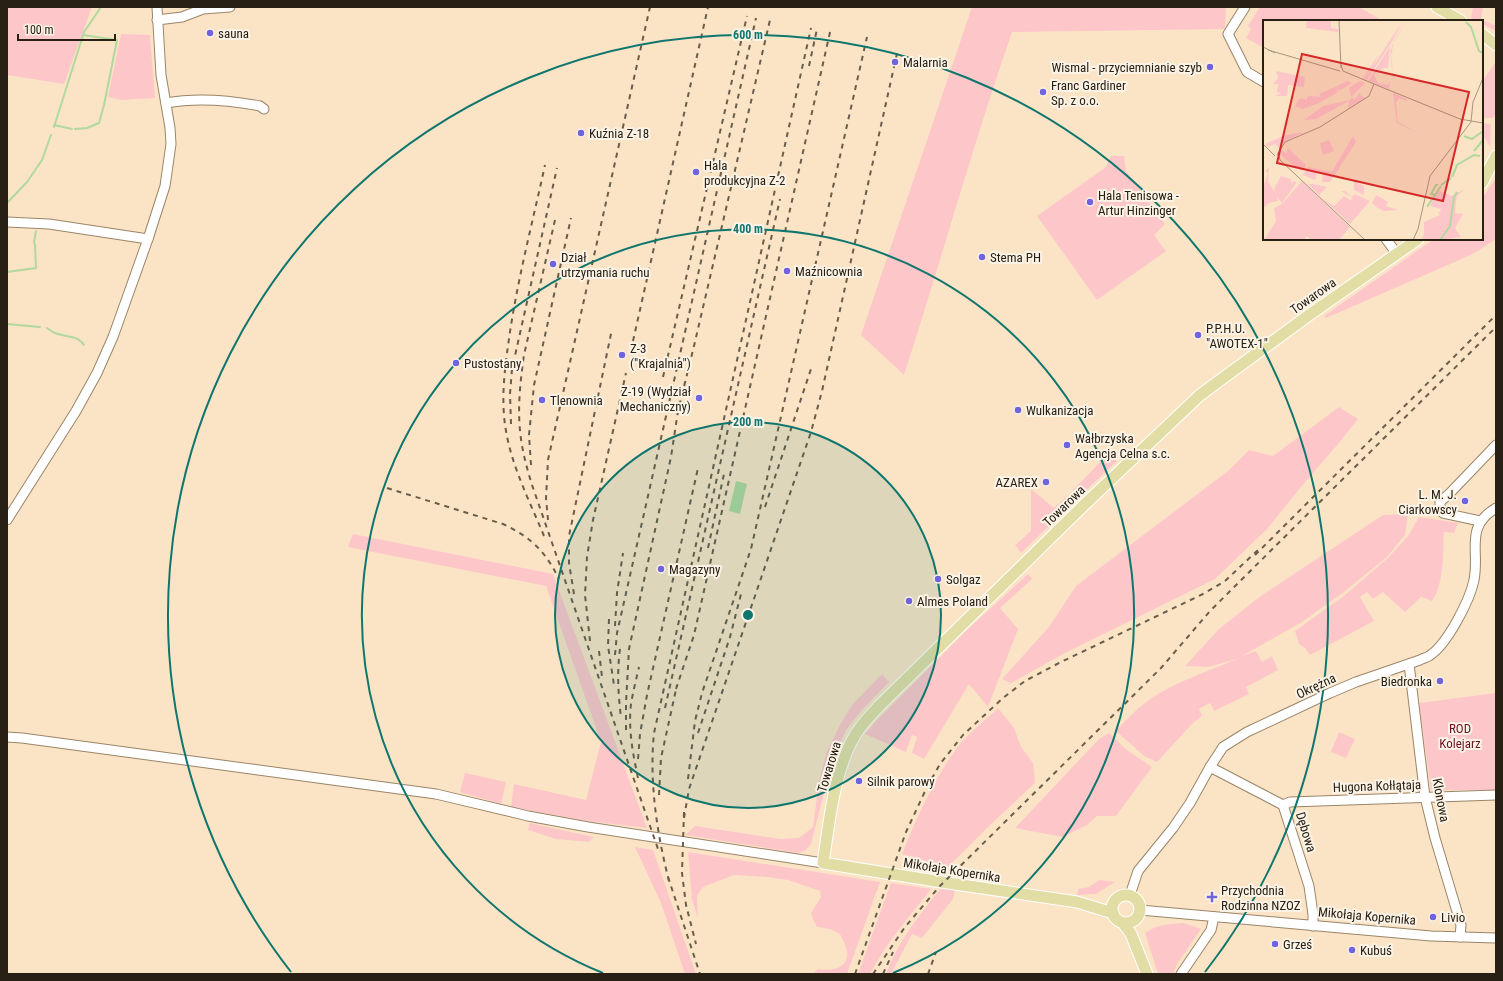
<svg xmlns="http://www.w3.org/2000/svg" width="1503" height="981" viewBox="0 0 1503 981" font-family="'Roboto Condensed',sans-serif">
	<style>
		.green { fill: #fdc7ca }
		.water { fill: #b1d89e }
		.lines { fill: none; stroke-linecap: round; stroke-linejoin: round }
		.stream { stroke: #b1d89e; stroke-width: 2 }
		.minor-casing { stroke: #9a8568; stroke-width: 11 }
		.major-casing { stroke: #fff; stroke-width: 13 }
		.minor { stroke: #fff; stroke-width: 9 }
		.major { stroke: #e1dda5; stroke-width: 11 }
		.rail { stroke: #6a5d4b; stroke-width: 2; stroke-dasharray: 5 5; stroke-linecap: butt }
		.ring { fill: none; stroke: #0f766e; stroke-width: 2 }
		.poi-dot { fill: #6f63de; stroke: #fcf3e7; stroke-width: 1.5 }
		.labels { text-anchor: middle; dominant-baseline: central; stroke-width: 4; stroke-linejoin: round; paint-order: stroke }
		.poi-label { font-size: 13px; fill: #282014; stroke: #fcf3e7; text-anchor: start }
		.street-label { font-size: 13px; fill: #282014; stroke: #fcf3e7 }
		.park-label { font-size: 13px; fill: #6b1426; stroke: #fcf3e7 }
		.inset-river { fill: none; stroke: #b1d89e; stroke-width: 2 }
		.inset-road { fill: none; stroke: #a7967e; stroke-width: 1 }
		.view { fill: #d62828; fill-opacity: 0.15; stroke: #d62828; stroke-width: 2 }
		.inset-edge { fill: none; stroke: #282014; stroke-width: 2 }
		.centre { fill: #0f766e; stroke: #fcf3e7; stroke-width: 2 }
		.ring-label { font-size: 12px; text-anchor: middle; font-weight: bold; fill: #0f766e; stroke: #fcf3e7; stroke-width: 4; stroke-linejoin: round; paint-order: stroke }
	</style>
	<rect width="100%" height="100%" fill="#fbe4c5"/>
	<g class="green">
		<path d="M7 7H92L64 84 7 75Z"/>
		<path d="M972 7H1226L1225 29 1012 32C973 145 941 261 904 375L861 335Z"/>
		<path d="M1260 7H1359L1383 21H1264V48L1246 38 1251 29 1248 26Z"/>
		<path d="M1473 7H1483L1481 19 1496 26V31L1482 24V21H1477L1471 18Z"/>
		<path d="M121 34 150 35 155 98 121 100 108 97Z"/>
		<path d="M1496 62V114L1493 118H1482V81Z"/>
		<path d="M1482 123 1491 124 1490 147 1483 135 1482 136Z"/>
		<path d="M1111 156H1124L1126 171 1165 224 1154 235 1166 251 1097 300 1037 216 1106 167Z"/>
		<path d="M1496 178V239L1478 251 1464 258 1326 318 1324 316 1434 239H1482V198Z"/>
		<path d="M1339 407 1358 419 1339 443 1305 482 1267 529 1215 579 1063 654 1011 683 1002 679 1049 627 1076 586 1228 471 1249 450 1273 456Z"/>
		<path d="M1109 453 1117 461 1080 496 1073 490Z"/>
		<path d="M1031 489 1054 508 1067 496 1074 502 1021 553 1015 545 1031 531Z"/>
		<path d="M1408 514 1405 535 1387 557 1344 592 1302 622 1242 656 1256 651 1262 662 1272 656 1278 670 1246 687 1249 694 1214 711 1210 703 1199 709 1202 716 1192 724 1157 762 1144 756 1116 731C1128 718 1142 703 1158 694 1184 679 1213 669 1240 658L1209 667 1185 666 1219 629 1262 595 1383 515Z"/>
		<path d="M1419 517 1458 523 1454 533 1444 532C1443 553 1444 585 1432 601L1421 597 1405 612 1383 592 1373 599 1367 592 1360 597 1374 621 1310 655 1305 648 1299 644 1295 631 1345 595 1389 557 1408 536Z"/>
		<path d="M353 534 553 574 647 828 587 821 511 807 514 784 586 800 601 742 546 586 348 547Z"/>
		<path d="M1028 574 1032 579 1000 608 1018 629 988 707 969 684 924 759 912 753 917 737 912 735 906 752 865 734 877 720 967 630Z"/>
		<path d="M882 674 889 682 861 711 846 730 833 757 811 844 806 850 798 853 685 835 695 826 781 839 799 838 813 827 819 781 827 751 840 725 852 705Z"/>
		<path d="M1496 693V790H1431L1419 703Z"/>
		<path d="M998 708 1014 728 1021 747 1033 763 1035 783 988 827 948 867 902 854C918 815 934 778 960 744 971 731 986 720 998 708Z"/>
		<path d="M1339 732 1355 739 1346 758 1331 752Z"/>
		<path d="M1109 733 1127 750 1152 767 1116 816H1097L1087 825 1063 837 1015 828 1099 739Z"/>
		<path d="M465 773 506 782 501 804 460 792Z"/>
		<path d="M530 823 594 837 589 842 556 839 528 830Z"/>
		<path d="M635 847 653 850 696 974H685L661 903Z"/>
		<path d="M688 852 880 882 847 974H812L818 969C831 971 849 969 847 951 846 945 842 939 840 934L830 929 817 927 814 922 811 913 821 897 820 891 788 880 767 877 734 875 703 887 697 896 698 918 692 900Z"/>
		<path d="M1099 880 1115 882 1096 894 1077 895 1078 889 1089 887Z"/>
		<path d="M891 883 931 889C910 916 886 943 870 974H858Z"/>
		<path d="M942 887 955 890 953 899 922 938 912 934 891 974H886C898 941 920 914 942 887Z"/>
		<path d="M1184 923 1201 929 1177 964 1173 974H1158L1145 933C1157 924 1170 924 1184 923Z"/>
	</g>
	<path class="water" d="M736 481 747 484 740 514 729 511Z"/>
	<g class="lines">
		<g class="stream">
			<path d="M54 125 72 129"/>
			<path d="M54 127 84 32 101 7"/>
			<path d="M75 129 87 128 99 123 104 105 117 40 83 35"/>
			<path d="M7 203 27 182 42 160 51 135"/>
			<path d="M7 272 36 268 35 245 34 242 36 231"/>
			<path d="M7 324 40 327"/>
			<path d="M47 328C50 330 52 332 55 333 65 337 78 335 84 345"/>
		</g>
		<defs>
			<g id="minor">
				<path d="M1245 7 1228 34 1247 72 1264 82"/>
				<path d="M157 20 182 17 203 9 230 7"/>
				<path d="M166 103C198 97 229 100 260 106L264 109"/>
				<path d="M7 222 49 224 148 239"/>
				<path d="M1386 239 1397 254"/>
				<path d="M7 520 76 411 97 373 113 337 148 239 165 186 171 144 170 128 161 75 157 7"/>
				<path d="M1480 521 1443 513 1440 510V502L1450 493 1496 445"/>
				<path d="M1409 664 1425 797 1435 838 1461 925 1460 937"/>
				<path d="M7 737 22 738 436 794 528 816 588 827 823 863"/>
				<path d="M1210 767 1283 805 1309 886 1313 914V926"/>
				<path d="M1283 805 1290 802 1496 795"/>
				<path d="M1130 895 1138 871 1173 828 1190 803 1210 767 1223 747 1247 732 1330 693 1356 682 1420 660C1423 658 1426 658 1429 656 1447 645 1470 600 1474 580 1480 551 1464 527 1496 508"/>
				<path d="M1140 910 1431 936 1496 938"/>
				<path d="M1181 974 1211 930 1214 917"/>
			</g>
			<g id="major">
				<path d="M1437 7 1461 21"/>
				<path d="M1482 34 1496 45"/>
				<path d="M1482 183 1496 156"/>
				<circle cx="1126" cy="909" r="14"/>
				<path d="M1113 913 1077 902 948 883 823 863C829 824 834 771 854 737 860 726 870 716 879 706L1084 505 1200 395 1309 315 1418 239"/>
				<path d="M1123 923 1131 934 1147 974"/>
			</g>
		</defs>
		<use href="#minor" class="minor-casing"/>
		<use href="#major" class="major-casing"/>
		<use href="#minor" class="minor"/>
		<use href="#major" class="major"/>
		<g class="rail">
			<path d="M809 66 817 29"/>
			<path d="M555 220 524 355C520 383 517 411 521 439 523 454 527 468 531 482L658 849"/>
			<path d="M633 341 708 7"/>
			<path d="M663 377 747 16"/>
			<path d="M511 424 510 394 512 369 557 168"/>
			<path d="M531 465 529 435 534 385 571 218"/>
			<path d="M387 488 503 524C532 538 545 551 559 579"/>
			<path d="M765 507 811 369"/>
			<path d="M548 520 546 498 548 460 650 7"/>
			<path d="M544 536C530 502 512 467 506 431 501 403 504 374 508 346 516 285 532 225 545 165"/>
			<path d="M708 548 724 474"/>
			<path d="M1255 555 1496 315"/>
			<path d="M574 594 569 563V536L612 329"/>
			<path d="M609 619 608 646 614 685"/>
			<path d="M615 626 617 593 623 553"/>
			<path d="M590 641 585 595 587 557 593 520 626 373"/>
			<path d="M620 649C617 671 618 694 621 717"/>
			<path d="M599 651 602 677"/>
			<path d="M615 655 617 633 756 18"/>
			<path d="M676 689 694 635 831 28"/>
			<path d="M665 708 780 199"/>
			<path d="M626 730V703L629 649 671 457 678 411 694 346 770 20"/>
			<path d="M698 733 730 637 741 594"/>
			<path d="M638 759 640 734 647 695 698 468"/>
			<path d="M638 778C633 754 628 729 631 704 633 692 636 680 639 667"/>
			<path d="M688 779 695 721 702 693 751 549 867 37"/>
			<path d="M659 795 661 758 677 685"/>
			<path d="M684 812 682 873 686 905 696 944"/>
			<path d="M684 818 689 789 811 432 822 391 898 49"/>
			<path d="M668 877 700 974"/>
			<path d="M669 881C657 834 649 782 654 733L811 28"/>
			<path d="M855 974 906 832 927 787 940 764 963 735 1003 698 1025 681 1061 662 1203 594 1225 581 1258 550"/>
			<path d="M873 974 905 927 939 887 1161 668 1210 611 1496 327"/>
			<path d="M883 974 893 952"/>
			<path d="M911 974V973"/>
			<path d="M928 974 936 952"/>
		</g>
	</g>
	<circle cx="748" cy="615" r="193" fill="#0f766e" fill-opacity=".12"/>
	<g class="ring">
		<circle cx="748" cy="615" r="193"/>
		<path d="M603 973A386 386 0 1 1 893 973"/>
		<path d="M291 972A580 580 0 1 1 1205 972"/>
	</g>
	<g class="poi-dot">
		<circle cx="210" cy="33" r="4"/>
		<circle cx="895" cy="62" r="4"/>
		<circle cx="1210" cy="67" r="4"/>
		<circle cx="1043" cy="92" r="4"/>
		<circle cx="581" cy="133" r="4"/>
		<circle cx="696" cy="172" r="4"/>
		<circle cx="1090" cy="202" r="4"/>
		<circle cx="982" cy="257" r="4"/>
		<circle cx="553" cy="264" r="4"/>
		<circle cx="787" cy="271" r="4"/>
		<circle cx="1198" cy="335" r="4"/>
		<circle cx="622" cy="355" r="4"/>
		<circle cx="456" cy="363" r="4"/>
		<circle cx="699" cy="398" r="4"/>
		<circle cx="542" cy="400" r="4"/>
		<circle cx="1018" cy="410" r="4"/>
		<circle cx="1067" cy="445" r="4"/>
		<circle cx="1046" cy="482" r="4"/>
		<circle cx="1465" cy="501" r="4"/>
		<circle cx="661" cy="569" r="4"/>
		<circle cx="938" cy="579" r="4"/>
		<circle cx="909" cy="601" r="4"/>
		<circle cx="1440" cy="681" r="4"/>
		<circle cx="859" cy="781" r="4"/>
		<path d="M1210 891h4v4h4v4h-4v4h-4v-4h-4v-4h4z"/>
		<circle cx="1433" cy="917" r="4"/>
		<circle cx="1275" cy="944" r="4"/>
		<circle cx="1352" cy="950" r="4"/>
	</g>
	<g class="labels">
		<g class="poi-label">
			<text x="218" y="33">sauna</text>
			<text x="903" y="62">Malarnia</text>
			<text x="1202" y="67" text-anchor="end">Wismal - przyciemnianie szyb</text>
			<text x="1051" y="85">Franc Gardiner<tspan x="1051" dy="15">Sp. z o.o.</tspan></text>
			<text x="589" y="133">Kuźnia Z-18</text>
			<text x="704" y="165">Hala<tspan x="704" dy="15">produkcyjna Z-2</tspan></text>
			<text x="1098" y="195">Hala Tenisowa -<tspan x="1098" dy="15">Artur Hinzinger</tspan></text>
			<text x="561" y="257">Dział<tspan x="561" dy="15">utrzymania ruchu</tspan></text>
			<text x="990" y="257">Stema PH</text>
			<text x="795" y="271">Maźnicownia</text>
			<text x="1206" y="328">P.P.H.U.<tspan x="1206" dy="15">"AWOTEX-1"</tspan></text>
			<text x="630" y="348">Z-3<tspan x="630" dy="15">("Krajalnia")</tspan></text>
			<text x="464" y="363">Pustostany</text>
			<text x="691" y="391" text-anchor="end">Z-19 (Wydział<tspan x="691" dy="15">Mechaniczny)</tspan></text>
			<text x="550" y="400">Tlenownia</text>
			<text x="1026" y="410">Wulkanizacja</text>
			<text x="1075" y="438">Wałbrzyska<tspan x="1075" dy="15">Agencja Celna s.c.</tspan></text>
			<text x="1038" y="482" text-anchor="end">AZAREX</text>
			<text x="1457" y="494" text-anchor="end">L. M. J.<tspan x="1457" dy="15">Ciarkowscy</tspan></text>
			<text x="669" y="569">Magazyny</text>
			<text x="946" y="579">Solgaz</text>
			<text x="917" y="601">Almes Poland</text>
			<text x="1432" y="681" text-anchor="end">Biedronka</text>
			<text x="867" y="781">Silnik parowy</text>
			<text x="1221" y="890">Przychodnia<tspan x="1221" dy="15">Rodzinna NZOZ</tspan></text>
			<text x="1441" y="917">Livio</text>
			<text x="1283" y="944">Grześ</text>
			<text x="1360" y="950">Kubuś</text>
		</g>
		<g class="street-label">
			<text transform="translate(1313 296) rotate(-35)">Towarowa</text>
			<text transform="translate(1064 506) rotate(-44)">Towarowa</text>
			<text transform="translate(1316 686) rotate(-25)">Okrężna</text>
			<text transform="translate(829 767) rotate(-73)">Towarowa</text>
			<text transform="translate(1377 786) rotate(-2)">Hugona Kołłątaja</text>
			<text transform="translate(1441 800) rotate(79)">Klonowa</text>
			<text transform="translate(1306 832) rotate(73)">Dębowa</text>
			<text transform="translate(952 870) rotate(9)">Mikołaja Kopernika</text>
			<text transform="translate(1367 916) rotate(5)">Mikołaja Kopernika</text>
		</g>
		<g class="park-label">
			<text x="1460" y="728">ROD<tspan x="1460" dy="15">Kolejarz</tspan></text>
		</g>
	</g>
	<g transform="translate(1263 20)">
		<rect width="220" height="220" fill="#fbe4c5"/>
		<path d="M44 0H68V8L75 9V12L43 8ZM140 0 129 20 143 0 104 60 100 59 108 51V50L99 59 116 34 109 48ZM145 0 131 22 128 35 132 71 127 32 132 19ZM127 26 125 48H121L111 54 115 63 125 65 127 61 126 69 105 61ZM13 51 42 57 41 67 25 65 24 76H12L18 73 14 72 15 64H10L15 58ZM84 61 89 63 76 71 72 67ZM97 61 102 63 88 77 86 68ZM72 67 75 72 56 83 40 89 32 86 37 78 44 80V77L48 76 58 77 56 74ZM97 73 98 76 103 78 85 88 86 81 53 99 41 100 60 86 87 80 89 77 91 80ZM130 73 144 79 143 81 136 78 133 83 135 102 155 113 134 103ZM41 112 19 123 16 128 12 124 5 127 2 124 23 115ZM90 116 93 122 67 162H59L60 154 54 153 52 160 40 155 45 147 69 152ZM66 120 71 131 60 135 57 123ZM24 129H26L43 145 40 151 34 149 18 135 16 136 18 130 24 134ZM6 147 5 161 13 174 11 169 18 156 28 159V164L30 161 34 162 19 183 14 177 15 181 6 183 0 188V167L5 153 2 151ZM39 161 87 207 76 220H48L44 216 41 220H1L13 201 11 188 19 184ZM91 161 101 166V175L91 170ZM45 164H50L64 167 56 175ZM202 169 194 176 193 181 192 193 200 194 192 208 198 217 178 220 187 206 177 220H158L161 214V202L177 195 175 192H177L178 189 167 186 175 170 189 176ZM78 171H82L89 177 91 174 107 181 87 204 60 179 71 186 81 176 87 180 90 178ZM113 175 125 182 123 186 135 190 121 191 113 187 109 183Z" fill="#fdc7ca"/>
		<path class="inset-river" d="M203 2 208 7 216 31 220 33M201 116 209 119 220 111M211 131 220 120M189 157 194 145 211 135 217 136M178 165 188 158M172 175 168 174 173 165H175M164 187 178 166M177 220 187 206 191 177 194 172"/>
		<path class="inset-road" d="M76 0 78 48M0 27 12 33M5 30 77 51M111 64 197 99 220 103M0 124 12 136M15 132 17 140 102 220M14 135 22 122 57 107 106 76 111 64 80 51 78 45M150 220 155 209 167 156 208 102 210 82 220 58"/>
		<path class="view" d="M39 34 206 72 180 181 14 143Z"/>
		<rect width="220" height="220" class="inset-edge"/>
	</g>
	<circle cx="748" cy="615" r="6" class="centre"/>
	<g class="ring-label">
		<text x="748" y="39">600 m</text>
		<text x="748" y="233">400 m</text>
		<text x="748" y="426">200 m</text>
	</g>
	<rect width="1503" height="981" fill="none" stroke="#282014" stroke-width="16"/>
	<path d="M18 34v6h97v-6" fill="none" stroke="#282014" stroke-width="2"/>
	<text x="24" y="34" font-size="12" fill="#282014" stroke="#fcf3e7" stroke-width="3" paint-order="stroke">100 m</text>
</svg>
